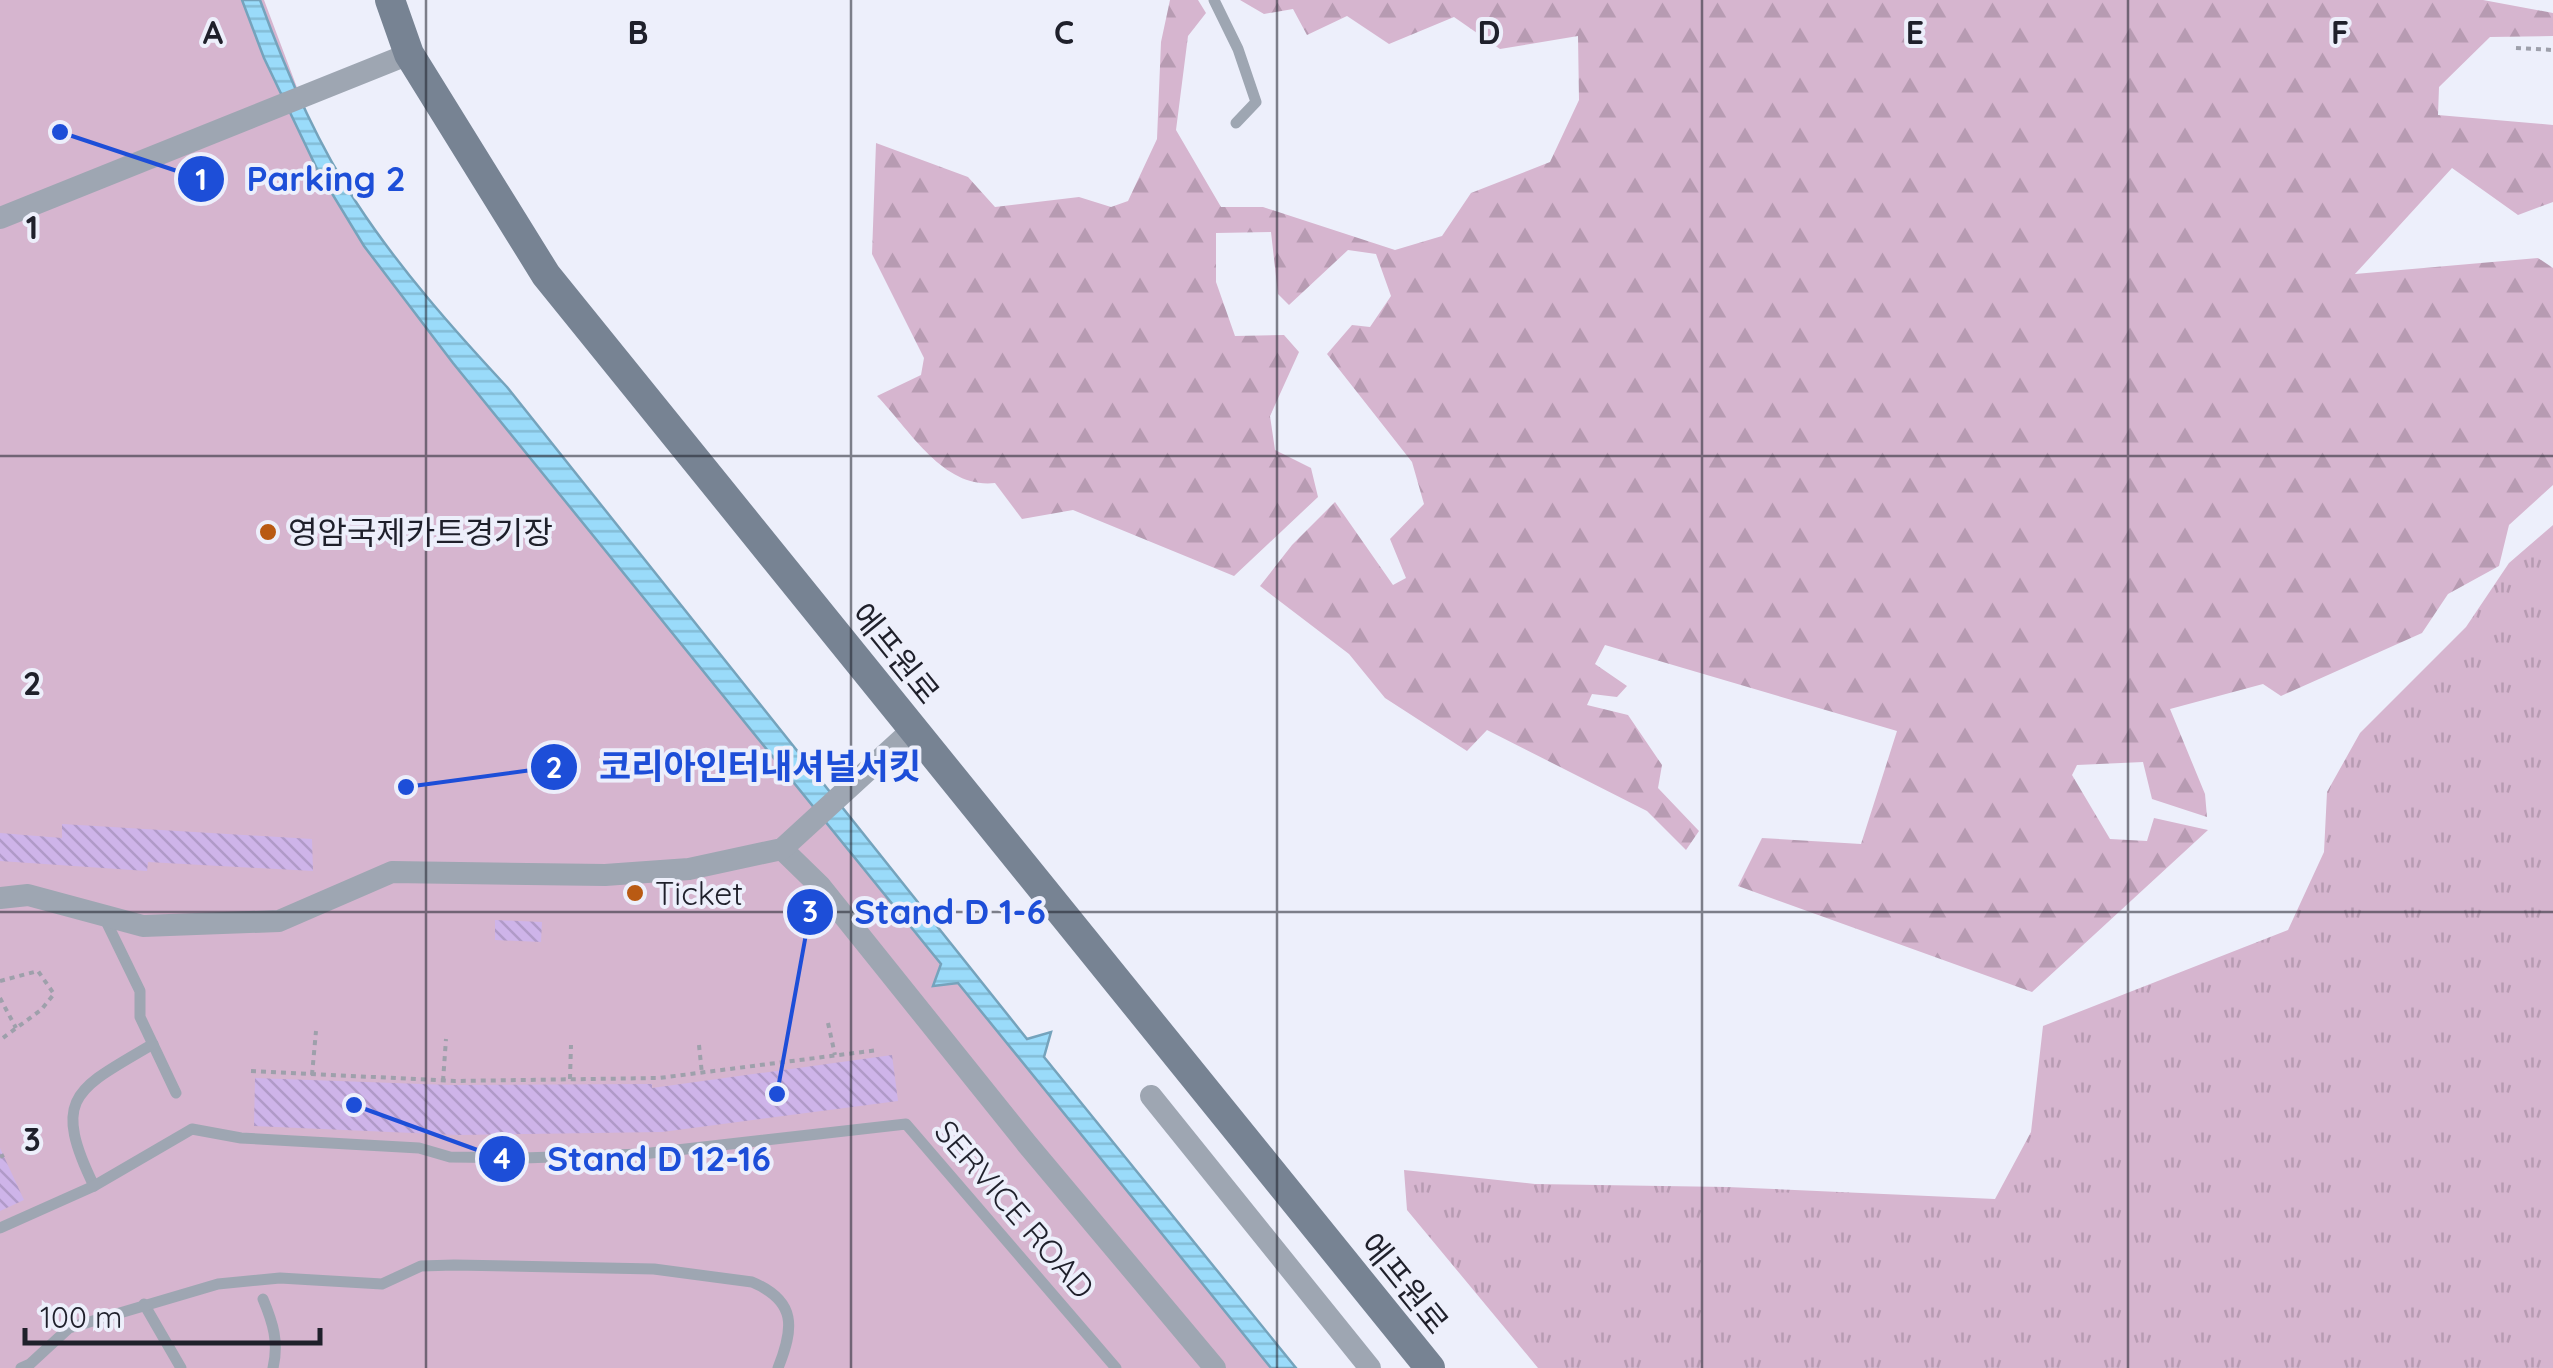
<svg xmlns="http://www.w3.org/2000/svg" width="2553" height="1368" viewBox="0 0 2553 1368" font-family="Quicksand,'Noto Sans KR',sans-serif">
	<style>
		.grass { fill: url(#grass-tufts) }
		.forest { fill: url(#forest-firs) }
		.pitch { fill: #d6b5cf }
		.water { fill: url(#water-rules); stroke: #75a3bc; stroke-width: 2.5 }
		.building { fill: url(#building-back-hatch) }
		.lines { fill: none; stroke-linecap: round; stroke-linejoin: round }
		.path { stroke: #9ea0ab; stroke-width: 4; stroke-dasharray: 5 5; stroke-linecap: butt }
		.lane { stroke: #9ea6b2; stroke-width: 11 }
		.street { stroke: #9ea6b2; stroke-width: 22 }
		.secondary { stroke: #778393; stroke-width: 30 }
		.grid { fill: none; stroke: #1f202b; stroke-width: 2.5; stroke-opacity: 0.55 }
		.poi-dot { fill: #b95a13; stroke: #edeffb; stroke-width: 4 }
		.labels { text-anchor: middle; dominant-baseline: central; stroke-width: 8; stroke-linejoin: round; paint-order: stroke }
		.poi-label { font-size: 32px; fill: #1f202b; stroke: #edeffb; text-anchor: start }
		.street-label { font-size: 32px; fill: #1f202b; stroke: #edeffb }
		.grid-label { font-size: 32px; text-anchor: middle; font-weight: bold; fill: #1f202b; stroke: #edeffb; stroke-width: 8; stroke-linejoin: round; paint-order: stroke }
		.leader { fill: none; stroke: #1d4ed8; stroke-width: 4 }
		.callout-dot { fill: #1d4ed8; stroke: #edeffb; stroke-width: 4 }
		.mark-label { font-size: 30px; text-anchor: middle; font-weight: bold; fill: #fff }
		.callout-label { font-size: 35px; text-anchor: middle; font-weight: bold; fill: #1d4ed8; stroke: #edeffb; stroke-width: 8; stroke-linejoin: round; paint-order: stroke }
	</style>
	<defs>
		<pattern id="grass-tufts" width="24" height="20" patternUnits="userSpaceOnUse" patternTransform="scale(2.5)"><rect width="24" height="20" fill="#d6b5cf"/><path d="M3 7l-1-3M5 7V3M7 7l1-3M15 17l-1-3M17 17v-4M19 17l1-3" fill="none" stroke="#b79bb2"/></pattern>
		<pattern id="forest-firs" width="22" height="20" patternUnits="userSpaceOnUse" patternTransform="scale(2.5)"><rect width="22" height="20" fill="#d6b5cf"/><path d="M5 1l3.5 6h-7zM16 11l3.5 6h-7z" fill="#b79bb2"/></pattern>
		<pattern id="water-rules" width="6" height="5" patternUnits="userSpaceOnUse" patternTransform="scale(2.5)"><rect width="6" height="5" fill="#9adbfa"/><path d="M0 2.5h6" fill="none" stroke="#84bcd6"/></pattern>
		<pattern id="building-back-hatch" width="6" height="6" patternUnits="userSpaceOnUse" patternTransform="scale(2.5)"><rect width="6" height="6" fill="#ceb4e9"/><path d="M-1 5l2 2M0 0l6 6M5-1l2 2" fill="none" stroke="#b09ac8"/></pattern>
	</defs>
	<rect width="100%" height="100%" fill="#edeffb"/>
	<path class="grass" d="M2553 525V1368H1538L1407 1210 1404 1170 1535 1184 1727 1187 1995 1199 2031 1132 2043 1026 2288 930 2324 852 2327 792 2360 733 2466 627 2509 563Z"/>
	<path class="forest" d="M1170 0H1198L1206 13 1188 36 1176 130 1221 207H1263L1395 250 1442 236 1471 193 1550 162 1579 100 1578 36 1500 49 1454 17 1389 44 1347 16 1307 35 1293 9 1264 14 1240 0H2483L2553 13V36L2490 37 2439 87 2438 115 2553 125V202L2518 215 2452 168 2355 274 2538 258 2553 268V485L2509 525 2499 566 2448 594 2422 633 2281 696 2263 684 2170 709 2205 794 2207 817 2152 799 2143 762 2077 765 2072 775 2110 839 2147 841 2154 818 2208 830 2032 992 1738 886 1762 838 1861 844 1897 731 1605 645 1595 664 1627 686 1617 697 1592 694 1587 705 1628 715 1662 765 1658 788 1699 831 1686 850 1647 811 1487 730 1467 751 1385 698 1349 654 1260 586 1292 545 1335 502 1393 585 1406 578 1390 539 1424 504 1412 462 1327 354 1352 325 1370 327 1391 296 1376 254 1348 250 1289 305 1278 294 1271 232 1216 233V282L1235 336 1284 335 1299 352 1270 416 1275 450 1311 468 1318 497 1234 576 1073 510 1022 519 995 483C943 489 910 430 877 396L921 375 924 358 872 254 876 143 968 177 995 207 1079 197 1111 207 1128 201 1157 139 1161 42Z"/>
	<path class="pitch" d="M0 0H264L342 207 1284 1368H0Z"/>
	<path class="water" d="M242 0H260C285 69 315 140 356 202 399 268 453 329 507 387L1027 1039 1051 1032 1044 1057 1296 1368H1271L958 983 933 986 941 964 453 363 364 246 317 169 264 58Z"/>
	<g class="building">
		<path d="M62 824 312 839 313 871 148 862 147 871 0 861V833L62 838Z"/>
		<path d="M495 920 542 922 541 942 495 940Z"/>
		<path d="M892 1055 898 1101 662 1132 458 1135 254 1126 255 1078 449 1085 652 1084V1088Z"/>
		<path d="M0 1148 24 1200 0 1211Z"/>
	</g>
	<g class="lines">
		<g class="path">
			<path d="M2516 48 2553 50"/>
			<path d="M0 981 38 971 54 994 41 1010 0 1040"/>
			<path d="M0 998 16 1028"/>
			<path d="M828 1023 835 1055"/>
			<path d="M699 1045 702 1074"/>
			<path d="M251 1071 455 1081 659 1078 878 1050"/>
			<path d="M312 1075 316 1031"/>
			<path d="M570 1079 571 1045"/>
			<path d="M443 1081 446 1039"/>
			<path d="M0 1157 4 1155"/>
		</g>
		<g class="lane">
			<path d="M1214 0 1238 49 1256 102 1236 123"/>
			<path d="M105 919 140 991V1017L176 1093"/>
			<path d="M94 1186C50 1096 77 1089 153 1044"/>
			<path d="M0 1228 94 1186 192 1129 241 1138 419 1148 450 1157 523 1158 642 1154 906 1124 1116 1368"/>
			<path d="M263 1299C273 1323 279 1342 273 1368"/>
			<path d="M144 1304 181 1368"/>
			<path d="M21 1368 30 1364 69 1328 218 1284 280 1278 382 1284 421 1266 454 1265 654 1269 752 1282C797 1301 794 1328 778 1368"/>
		</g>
		<g class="street">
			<path d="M0 218 409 54"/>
			<path d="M782 849 820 886 1027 1144 1215 1368"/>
			<path d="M0 898 28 895 143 926 279 921 392 872 605 875 689 869 782 849 913 729"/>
			<path d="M1151 1096 1370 1368"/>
		</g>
		<path class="secondary" d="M390 0 409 54 546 275 1430 1368"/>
	</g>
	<path class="grid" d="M426 0V1368M851 0V1368M1277 0V1368M1702 0V1368M2128 0V1368M0 456H2553M0 912H2553"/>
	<g class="poi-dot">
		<circle cx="268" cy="532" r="10"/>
		<circle cx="635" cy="893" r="10"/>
	</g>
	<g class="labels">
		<g class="poi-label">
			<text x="288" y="532">영암국제카트경기장</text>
			<text x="655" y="893">Ticket</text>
		</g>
		<g class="street-label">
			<text transform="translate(896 653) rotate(51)">에프원로</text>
			<text transform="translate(1015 1209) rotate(49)">SERVICE ROAD</text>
			<text transform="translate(1405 1283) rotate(51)">에프원로</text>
		</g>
	</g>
	<g class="grid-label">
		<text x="213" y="44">A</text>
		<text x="638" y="44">B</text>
		<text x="1064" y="44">C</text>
		<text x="1489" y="44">D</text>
		<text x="1915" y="44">E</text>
		<text x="2340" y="44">F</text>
		<text x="32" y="239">1</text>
		<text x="32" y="695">2</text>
		<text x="32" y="1151">3</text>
	</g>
	<path class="leader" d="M60 132L201 179M406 787L554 767M777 1094L810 912M354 1105L502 1159"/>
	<g class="callout-dot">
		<circle cx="60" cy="132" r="10"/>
		<circle cx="406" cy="787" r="10"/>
		<circle cx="777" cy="1094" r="10"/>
		<circle cx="354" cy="1105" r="10"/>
		<circle cx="201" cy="179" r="25"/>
		<circle cx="554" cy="767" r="25"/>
		<circle cx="810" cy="912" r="25"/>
		<circle cx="502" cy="1159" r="25"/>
	</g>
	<g class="mark-label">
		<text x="201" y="190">1</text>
		<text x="554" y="778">2</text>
		<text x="810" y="922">3</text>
		<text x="502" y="1169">4</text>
	</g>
	<g class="callout-label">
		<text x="326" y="191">Parking 2</text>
		<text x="760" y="779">코리아인터내셔널서킷</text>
		<text x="950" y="924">Stand D 1-6</text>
		<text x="659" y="1171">Stand D 12-16</text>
	</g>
	<path d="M25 1328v15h295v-15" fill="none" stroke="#1f202b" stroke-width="5"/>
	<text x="40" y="1328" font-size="30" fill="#1f202b" stroke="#edeffb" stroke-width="8" paint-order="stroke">100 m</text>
</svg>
